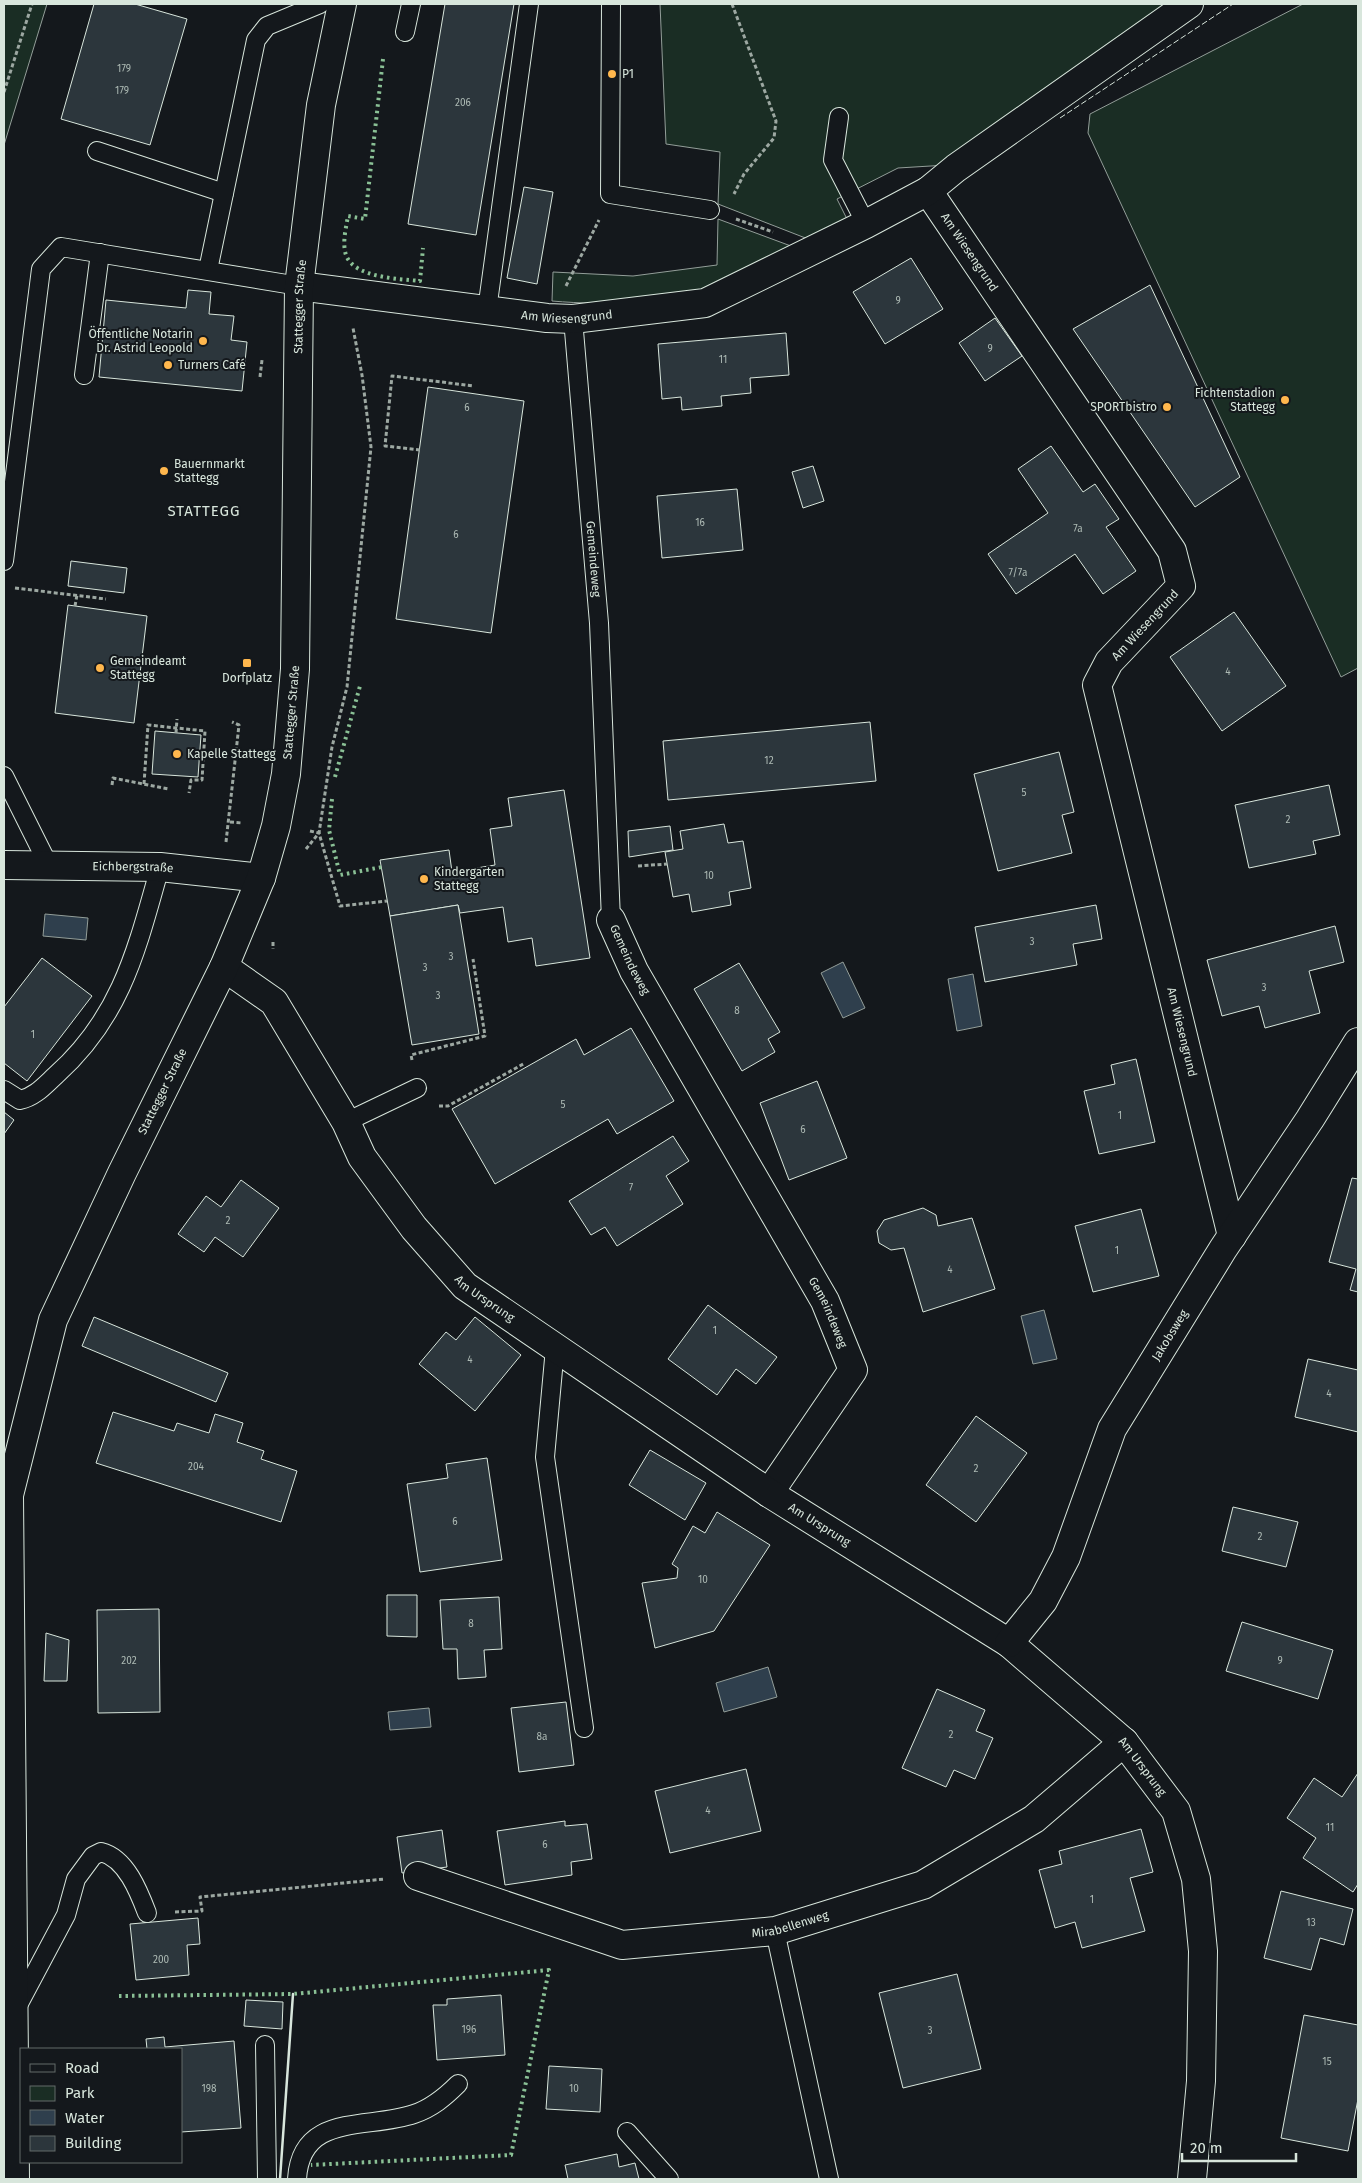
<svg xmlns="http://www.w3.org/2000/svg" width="1362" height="2183" viewBox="0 0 1362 2183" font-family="'Fira Sans',sans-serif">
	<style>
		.green { fill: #1a2d24; stroke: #939e99 }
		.water { fill: #2f3f4d; stroke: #939e99 }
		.building { fill: #2c363c; stroke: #d8e6dc }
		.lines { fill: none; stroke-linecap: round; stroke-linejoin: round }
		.service-casing { stroke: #d8e6dc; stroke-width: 20 }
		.minor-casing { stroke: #d8e6dc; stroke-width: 30 }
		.secondary-casing { stroke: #d8e6dc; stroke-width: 30 }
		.path { stroke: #9da8a2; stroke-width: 3; stroke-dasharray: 4 2.5; stroke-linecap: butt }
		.service { stroke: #14181c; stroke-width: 18 }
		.minor { stroke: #14181c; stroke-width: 28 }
		.secondary { stroke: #14181c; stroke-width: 28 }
		.hedge { stroke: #8ac095; stroke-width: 4; stroke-dasharray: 2.5 4; stroke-linecap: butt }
		.fence { stroke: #d8e6dc; stroke-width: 1; stroke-dasharray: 6 2.5; stroke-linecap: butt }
		.wall { stroke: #d8e6dc; stroke-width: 2.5 }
		.poi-dot { fill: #ffb74d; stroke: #14181c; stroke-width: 2 }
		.labels { text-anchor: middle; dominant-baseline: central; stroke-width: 4; stroke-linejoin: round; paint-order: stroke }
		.number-label { font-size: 10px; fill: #adbab4 }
		.poi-label { font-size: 12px; fill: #d8e6dc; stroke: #14181c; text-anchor: start }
		.street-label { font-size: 12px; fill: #d8e6dc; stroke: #14181c }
		.quarter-label { font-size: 15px; letter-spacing: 1px; fill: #d8e6dc; stroke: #14181c }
	</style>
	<rect width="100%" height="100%" fill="#14181c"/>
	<g class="green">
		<path d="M4 4H47L4 145Z"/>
		<path d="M660 4H1179L947 165 898 168 837 199 847 219 808 239 718 204 720 152 666 144Z"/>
		<path d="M1303 4H1358V668L1341 677 1088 133 1090 114Z"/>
		<path d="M718 219 799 249C774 260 748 274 722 283 668 303 608 306 552 301L553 272 633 276 717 265Z"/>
	</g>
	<g class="water">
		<path d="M45 914 88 918 86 940 43 936Z"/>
		<path d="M843 962 865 1008 843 1018 821 973Z"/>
		<path d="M973 974 982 1026 957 1031 948 979Z"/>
		<path d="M1044 1310 1057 1359 1033 1364 1021 1316Z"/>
		<path d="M768 1667 777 1697 724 1712 716 1683Z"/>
		<path d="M429 1708 431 1727 390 1730 388 1712Z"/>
	</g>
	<g class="building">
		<path d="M94 4H135L187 19 150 145 61 119Z"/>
		<path d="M445 4H514L476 235 408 224Z"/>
		<path d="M524 187 553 192 537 284 507 278Z"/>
		<path d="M911 258 943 309 885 344 853 292Z"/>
		<path d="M1150 285 1240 477 1195 507 1073 329Z"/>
		<path d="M188 290 211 292 209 314 234 316 231 340 247 342 242 391 99 377 106 300 186 308Z"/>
		<path d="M995 318 1022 356 985 381 959 343Z"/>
		<path d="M786 333 789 375 750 378 751 393 721 396 722 406 682 410 681 397 662 399 658 344Z"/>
		<path d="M428 387 524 401 491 633 396 619Z"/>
		<path d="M1051 446 1083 492 1095 484 1119 519 1106 527 1136 571 1103 594 1075 554 1016 594 988 554 1048 513 1018 469Z"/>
		<path d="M813 466 824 501 803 508 792 472Z"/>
		<path d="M737 489 743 550 662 558 657 496Z"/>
		<path d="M71 561 127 568 124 593 68 586Z"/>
		<path d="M68 605 147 616 134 723 55 713Z"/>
		<path d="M1234 612 1286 686 1222 731 1170 657Z"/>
		<path d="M870 722 876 781 668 800 663 741Z"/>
		<path d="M155 731 201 735 198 777 152 774Z"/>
		<path d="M1059 752 1074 812 1062 815 1072 853 998 871 974 774Z"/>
		<path d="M1329 785 1340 835 1313 841 1316 854 1249 868 1235 805Z"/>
		<path d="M564 790 590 958 536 966 532 938 508 942 503 907 460 913 458 905 390 916 380 860 449 850 452 872 495 865 490 829 512 826 508 798Z"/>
		<path d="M724 824 728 843 743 841 751 888 729 892 731 905 692 912 689 894 673 897 665 852 683 849 680 831Z"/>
		<path d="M670 826 673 850 629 857 628 831Z"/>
		<path d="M458 905 479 1034 412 1045 390 916Z"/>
		<path d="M1096 905 1102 939 1073 944 1077 965 985 982 975 927Z"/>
		<path d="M1335 926 1344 962 1309 971 1320 1013 1265 1028 1259 1006 1222 1016 1207 960Z"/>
		<path d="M42 958 92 996 27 1081 4 1063V1007Z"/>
		<path d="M739 963 780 1032 768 1039 775 1052 742 1071 694 989Z"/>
		<path d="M631 1028 674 1101 617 1134 608 1119 495 1184 452 1109 576 1039 584 1055Z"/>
		<path d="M1136 1059 1155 1142 1099 1154 1084 1091 1115 1084 1111 1065Z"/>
		<path d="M817 1081 847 1158 789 1180 760 1103Z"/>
		<path d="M4 1112 14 1120 4 1134Z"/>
		<path d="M673 1136 689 1161 666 1176 683 1204 617 1246 605 1227 591 1235 569 1201Z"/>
		<path d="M1352 1178 1358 1179V1292L1350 1290 1356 1269 1329 1262Z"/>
		<path d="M241 1180 279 1208 243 1257 215 1237 204 1252 178 1234 206 1196 221 1207Z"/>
		<path d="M923 1208 936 1215 938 1226 972 1218 995 1289 923 1312 904 1248 891 1250 879 1243 877 1231 884 1220Z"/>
		<path d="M1141 1209 1159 1276 1093 1292 1075 1226Z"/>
		<path d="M708 1305 777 1357 756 1384 736 1369 717 1395 668 1359Z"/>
		<path d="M94 1317 228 1373 216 1402 82 1346Z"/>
		<path d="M475 1317 521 1355 475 1411 419 1364 446 1332 456 1340Z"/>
		<path d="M1308 1359 1358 1370V1432L1295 1417Z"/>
		<path d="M113 1412 174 1431 177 1423 209 1433 215 1414 243 1423 237 1442 264 1451 261 1459 297 1471 281 1522 96 1463Z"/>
		<path d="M976 1416 1027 1453 976 1522 926 1485Z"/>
		<path d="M650 1450 706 1483 685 1520 629 1485Z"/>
		<path d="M487 1458 502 1560 420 1572 407 1484 448 1478 446 1464Z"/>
		<path d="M1233 1507 1298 1522 1286 1567 1222 1551Z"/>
		<path d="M717 1512 770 1545 714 1631 655 1648 642 1583 677 1578 678 1568 672 1564 693 1526 705 1533Z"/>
		<path d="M387 1595H417V1637L387 1636Z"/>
		<path d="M499 1597 502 1649 484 1650 486 1677 458 1679 457 1649H443L440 1600Z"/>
		<path d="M159 1609 160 1712 98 1713 97 1610Z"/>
		<path d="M1242 1622 1333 1650 1318 1699 1226 1671Z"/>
		<path d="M46 1633 69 1640 67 1681H44Z"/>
		<path d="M937 1689 985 1710 976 1731 993 1738 975 1779 954 1770 946 1787 902 1768Z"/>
		<path d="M566 1702 574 1765 519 1772 511 1708Z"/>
		<path d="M746 1769 761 1831 670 1853 655 1791Z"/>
		<path d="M1358 1773V1884L1353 1892 1303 1858 1316 1838 1287 1818 1314 1778 1342 1797Z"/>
		<path d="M565 1821V1826L587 1824 592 1859 571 1862 572 1875 505 1885 497 1831Z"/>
		<path d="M1141 1829 1153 1872 1130 1878 1145 1931 1082 1948 1075 1922 1055 1928 1039 1870 1062 1864 1059 1851Z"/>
		<path d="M442 1830 447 1867 402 1873 397 1837Z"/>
		<path d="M1281 1891 1353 1909 1344 1945 1320 1938 1311 1970 1264 1958Z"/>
		<path d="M198 1918 200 1944 187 1945 189 1975 136 1980 130 1924Z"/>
		<path d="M957 1974 981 2069 903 2088 879 1993Z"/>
		<path d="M501 1995 505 2055 437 2060 433 2005H447V1999Z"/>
		<path d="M246 2000 283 2002 282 2029 244 2026Z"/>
		<path d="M1304 2015 1358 2025V2099L1348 2151 1281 2138Z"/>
		<path d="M164 2037 165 2047 234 2041 241 2128 181 2132V2049H147L146 2039Z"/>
		<path d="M549 2066 602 2069 600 2112 546 2109Z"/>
		<path d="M617 2154 619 2167 635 2163 639 2179H568L565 2165Z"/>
	</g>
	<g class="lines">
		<defs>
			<g id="service">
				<path d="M611 4 610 194 710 210"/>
				<path d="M405 32 411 4"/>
				<path d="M839 117 833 160 866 224"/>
				<path d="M97 151 224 193"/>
				<path d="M208 270 256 40 267 26 320 4"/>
				<path d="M487 310 529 4"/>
				<path id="s1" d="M573 319 599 623 611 920"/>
				<path d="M84 375 100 253"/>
				<path d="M4 561 41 269 61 247 299 286"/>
				<path d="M4 776 48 864"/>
				<path d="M4 1090 20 1100C35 1097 45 1085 56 1075 122 1016 137 948 160 867"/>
				<path d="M346 1122 417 1088"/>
				<path d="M555 1348 545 1457 584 1728"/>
				<path d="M775 1931 829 2179"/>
				<path d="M16 2009 66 1915 76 1879 93 1856 101 1852C126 1858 139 1892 147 1913"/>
				<path d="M265 2045 267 2179"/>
				<path d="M627 2132 669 2179"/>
				<path d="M297 2179C301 2112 368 2130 414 2114 432 2108 445 2097 458 2084"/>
			</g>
			<g id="minor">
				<path id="s2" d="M928 191 1172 551 1181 586 1109 662 1097 685 1232 1236"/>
				<path id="s3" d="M299 286 547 318 573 319 705 303 866 224 928 191 956 168 1189 4"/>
				<path id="s4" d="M4 865 160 867 261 878"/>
				<path id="s5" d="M611 920 634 971 825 1301 853 1370 769 1493"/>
				<path id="s6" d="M224 967 274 1002 346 1122 362 1157 414 1228 465 1286 769 1493 1009 1643 1124 1742 1176 1811 1196 1879 1203 1951 1201 2081 1192 2179"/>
				<path id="s7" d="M1009 1643 1043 1601 1066 1557 1112 1429 1223 1249 1310 1119 1358 1042"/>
				<path id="s8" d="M418 1876 622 1945 775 1931 923 1885 1034 1819 1124 1742"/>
			</g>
			<g id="secondary">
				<path id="s9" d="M15 2179 9 1495 53 1320 122 1173 224 967 261 878 276 826 286 774 295 669 299 286 321 105 342 4"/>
			</g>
		</defs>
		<use href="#service" class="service-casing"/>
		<use href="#minor" class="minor-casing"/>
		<use href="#secondary" class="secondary-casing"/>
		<g class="path">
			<path d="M732 4 776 121 774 138 744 174 734 194"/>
			<path d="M4 92 32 4"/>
			<path d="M736 219 773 232"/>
			<path d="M566 286 599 220"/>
			<path d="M260 377 262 360"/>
			<path d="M420 450 385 446 392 376 474 386"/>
			<path d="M15 588 106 599"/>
			<path d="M75 606 77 595"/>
			<path d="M176 733 177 719"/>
			<path d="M144 784 148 725 205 731 202 780H191L189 793"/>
			<path d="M112 785 113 778 169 789"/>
			<path d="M230 822 242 823"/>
			<path d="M310 831 319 833 340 906 387 901"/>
			<path d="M226 842 239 725 232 722"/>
			<path d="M306 849 319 833 332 747 347 687 371 447 362 375 353 328"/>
			<path d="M638 866 667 864"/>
			<path d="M273 942V949"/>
			<path d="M412 1060 411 1055 485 1036 473 959"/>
			<path d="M439 1106H448L525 1063"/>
			<path d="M175 1912 202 1911 200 1897 385 1879"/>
		</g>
		<use href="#service" class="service"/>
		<use href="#minor" class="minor"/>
		<use href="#secondary" class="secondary"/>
		<g class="hedge">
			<path d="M383 59 365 219 348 216C346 228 342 243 346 255 354 278 400 279 420 281L423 248"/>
			<path d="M335 777 360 686"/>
			<path d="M332 799 329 830 340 875 382 867"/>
			<path d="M119 1996 293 1994 549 1970 511 2155 311 2165"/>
		</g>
		<path class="fence" d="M1060 118 1233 4"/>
		<path class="wall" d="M280 2179 293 1994"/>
	</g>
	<g class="poi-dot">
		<circle cx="612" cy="74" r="5"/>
		<circle cx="203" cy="341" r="5"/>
		<circle cx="168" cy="365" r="5"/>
		<circle cx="1285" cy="400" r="5"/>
		<circle cx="1167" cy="407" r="5"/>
		<circle cx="164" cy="471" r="5"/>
		<rect x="242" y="658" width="10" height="10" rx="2.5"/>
		<circle cx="100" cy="668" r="5"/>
		<circle cx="177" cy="754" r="5"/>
		<circle cx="424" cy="879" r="5"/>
	</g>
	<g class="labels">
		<g class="number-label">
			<text x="124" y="69">179</text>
			<text x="122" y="91">179</text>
			<text x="463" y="103">206</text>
			<text x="898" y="301">9</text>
			<text x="990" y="349">9</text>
			<text x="723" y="360">11</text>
			<text x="467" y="408">6</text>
			<text x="700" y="523">16</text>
			<text x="1078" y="529">7a</text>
			<text x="456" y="535">6</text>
			<text x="1018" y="573">7/7a</text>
			<text x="1228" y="672">4</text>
			<text x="769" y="761">12</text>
			<text x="1024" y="793">5</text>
			<text x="1288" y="820">2</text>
			<text x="709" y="876">10</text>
			<text x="1032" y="942">3</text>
			<text x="451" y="957">3</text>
			<text x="425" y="968">3</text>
			<text x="1264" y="988">3</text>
			<text x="438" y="996">3</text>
			<text x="737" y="1011">8</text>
			<text x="33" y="1035">1</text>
			<text x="563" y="1105">5</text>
			<text x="1120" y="1116">1</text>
			<text x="803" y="1130">6</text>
			<text x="631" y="1188">7</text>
			<text x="228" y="1221">2</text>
			<text x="1117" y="1251">1</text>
			<text x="950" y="1270">4</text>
			<text x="715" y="1331">1</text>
			<text x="470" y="1360">4</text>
			<text x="1329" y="1394">4</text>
			<text x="196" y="1467">204</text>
			<text x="976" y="1469">2</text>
			<text x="455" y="1522">6</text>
			<text x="1260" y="1537">2</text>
			<text x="703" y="1580">10</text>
			<text x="471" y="1624">8</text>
			<text x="129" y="1661">202</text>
			<text x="1280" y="1661">9</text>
			<text x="951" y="1735">2</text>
			<text x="542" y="1737">8a</text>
			<text x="708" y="1811">4</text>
			<text x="1330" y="1828">11</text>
			<text x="545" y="1845">6</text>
			<text x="1092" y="1900">1</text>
			<text x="1311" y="1923">13</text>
			<text x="161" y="1960">200</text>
			<text x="469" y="2030">196</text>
			<text x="930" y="2031">3</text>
			<text x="1327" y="2062">15</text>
			<text x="209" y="2089">198</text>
			<text x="574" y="2089">10</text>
		</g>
		<g class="poi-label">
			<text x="622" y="74">P1</text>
			<text x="193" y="334" text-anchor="end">Öffentliche Notarin<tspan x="193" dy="14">Dr. Astrid Leopold</tspan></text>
			<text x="178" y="365">Turners Café</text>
			<text x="1275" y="393" text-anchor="end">Fichtenstadion<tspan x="1275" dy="14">Stattegg</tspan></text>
			<text x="1157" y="407" text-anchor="end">SPORTbistro</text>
			<text x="174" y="464">Bauernmarkt<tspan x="174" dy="14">Stattegg</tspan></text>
			<text x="110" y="661">Gemeindeamt<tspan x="110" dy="14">Stattegg</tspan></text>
			<text x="247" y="678" text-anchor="middle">Dorfplatz</text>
			<text x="187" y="754">Kapelle Stattegg</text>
			<text x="434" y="872">Kindergarten<tspan x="434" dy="14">Stattegg</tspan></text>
		</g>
		<g class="street-label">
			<text stroke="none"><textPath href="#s2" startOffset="74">Am Wiesengrund</textPath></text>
			<text stroke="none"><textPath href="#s9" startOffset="1928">Stattegger Straße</textPath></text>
			<text stroke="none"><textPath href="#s3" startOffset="270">Am Wiesengrund</textPath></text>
			<text stroke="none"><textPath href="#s1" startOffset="241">Gemeindeweg</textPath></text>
			<text transform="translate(1145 625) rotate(-47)">Am Wiesengrund</text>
			<text stroke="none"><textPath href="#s9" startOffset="1522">Stattegger Straße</textPath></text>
			<text stroke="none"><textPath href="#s4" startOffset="129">Eichbergstraße</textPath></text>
			<text stroke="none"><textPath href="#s5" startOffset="44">Gemeindeweg</textPath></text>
			<text stroke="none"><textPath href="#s2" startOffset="959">Am Wiesengrund</textPath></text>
			<text stroke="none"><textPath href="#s9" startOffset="1118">Stattegger Straße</textPath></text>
			<text stroke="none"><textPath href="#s6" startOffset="428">Am Ursprung</textPath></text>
			<text stroke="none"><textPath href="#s5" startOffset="449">Gemeindeweg</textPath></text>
			<text stroke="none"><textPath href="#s7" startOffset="350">Jakobsweg</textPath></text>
			<text stroke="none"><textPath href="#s6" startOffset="832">Am Ursprung</textPath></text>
			<text stroke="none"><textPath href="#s6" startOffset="1238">Am Ursprung</textPath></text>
			<text stroke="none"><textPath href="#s8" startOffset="385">Mirabellenweg</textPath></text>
		</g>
		<g class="quarter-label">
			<text x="204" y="511">STATTEGG</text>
		</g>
	</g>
	<rect width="1362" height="2183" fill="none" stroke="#d8e6dc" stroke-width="10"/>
	<rect x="20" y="2048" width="162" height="115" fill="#14181c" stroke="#626a69"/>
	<rect x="30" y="2064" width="25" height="8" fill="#14181c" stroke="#626a69"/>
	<text x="65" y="2073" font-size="15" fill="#d8e6dc">Road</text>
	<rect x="30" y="2086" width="25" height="15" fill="#1a2d24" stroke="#626a69"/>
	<text x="65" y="2098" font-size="15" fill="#d8e6dc">Park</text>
	<rect x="30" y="2110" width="25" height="15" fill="#2f3f4d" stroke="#626a69"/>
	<text x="65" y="2123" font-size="15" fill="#d8e6dc">Water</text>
	<rect x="30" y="2136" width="25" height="15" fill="#2c363c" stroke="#626a69"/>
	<text x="65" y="2148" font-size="15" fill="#d8e6dc">Building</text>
	<path d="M1182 2153v8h114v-8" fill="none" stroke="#d8e6dc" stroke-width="2.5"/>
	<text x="1190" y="2153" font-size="15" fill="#d8e6dc" stroke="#14181c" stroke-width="4" paint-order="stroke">20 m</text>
</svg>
